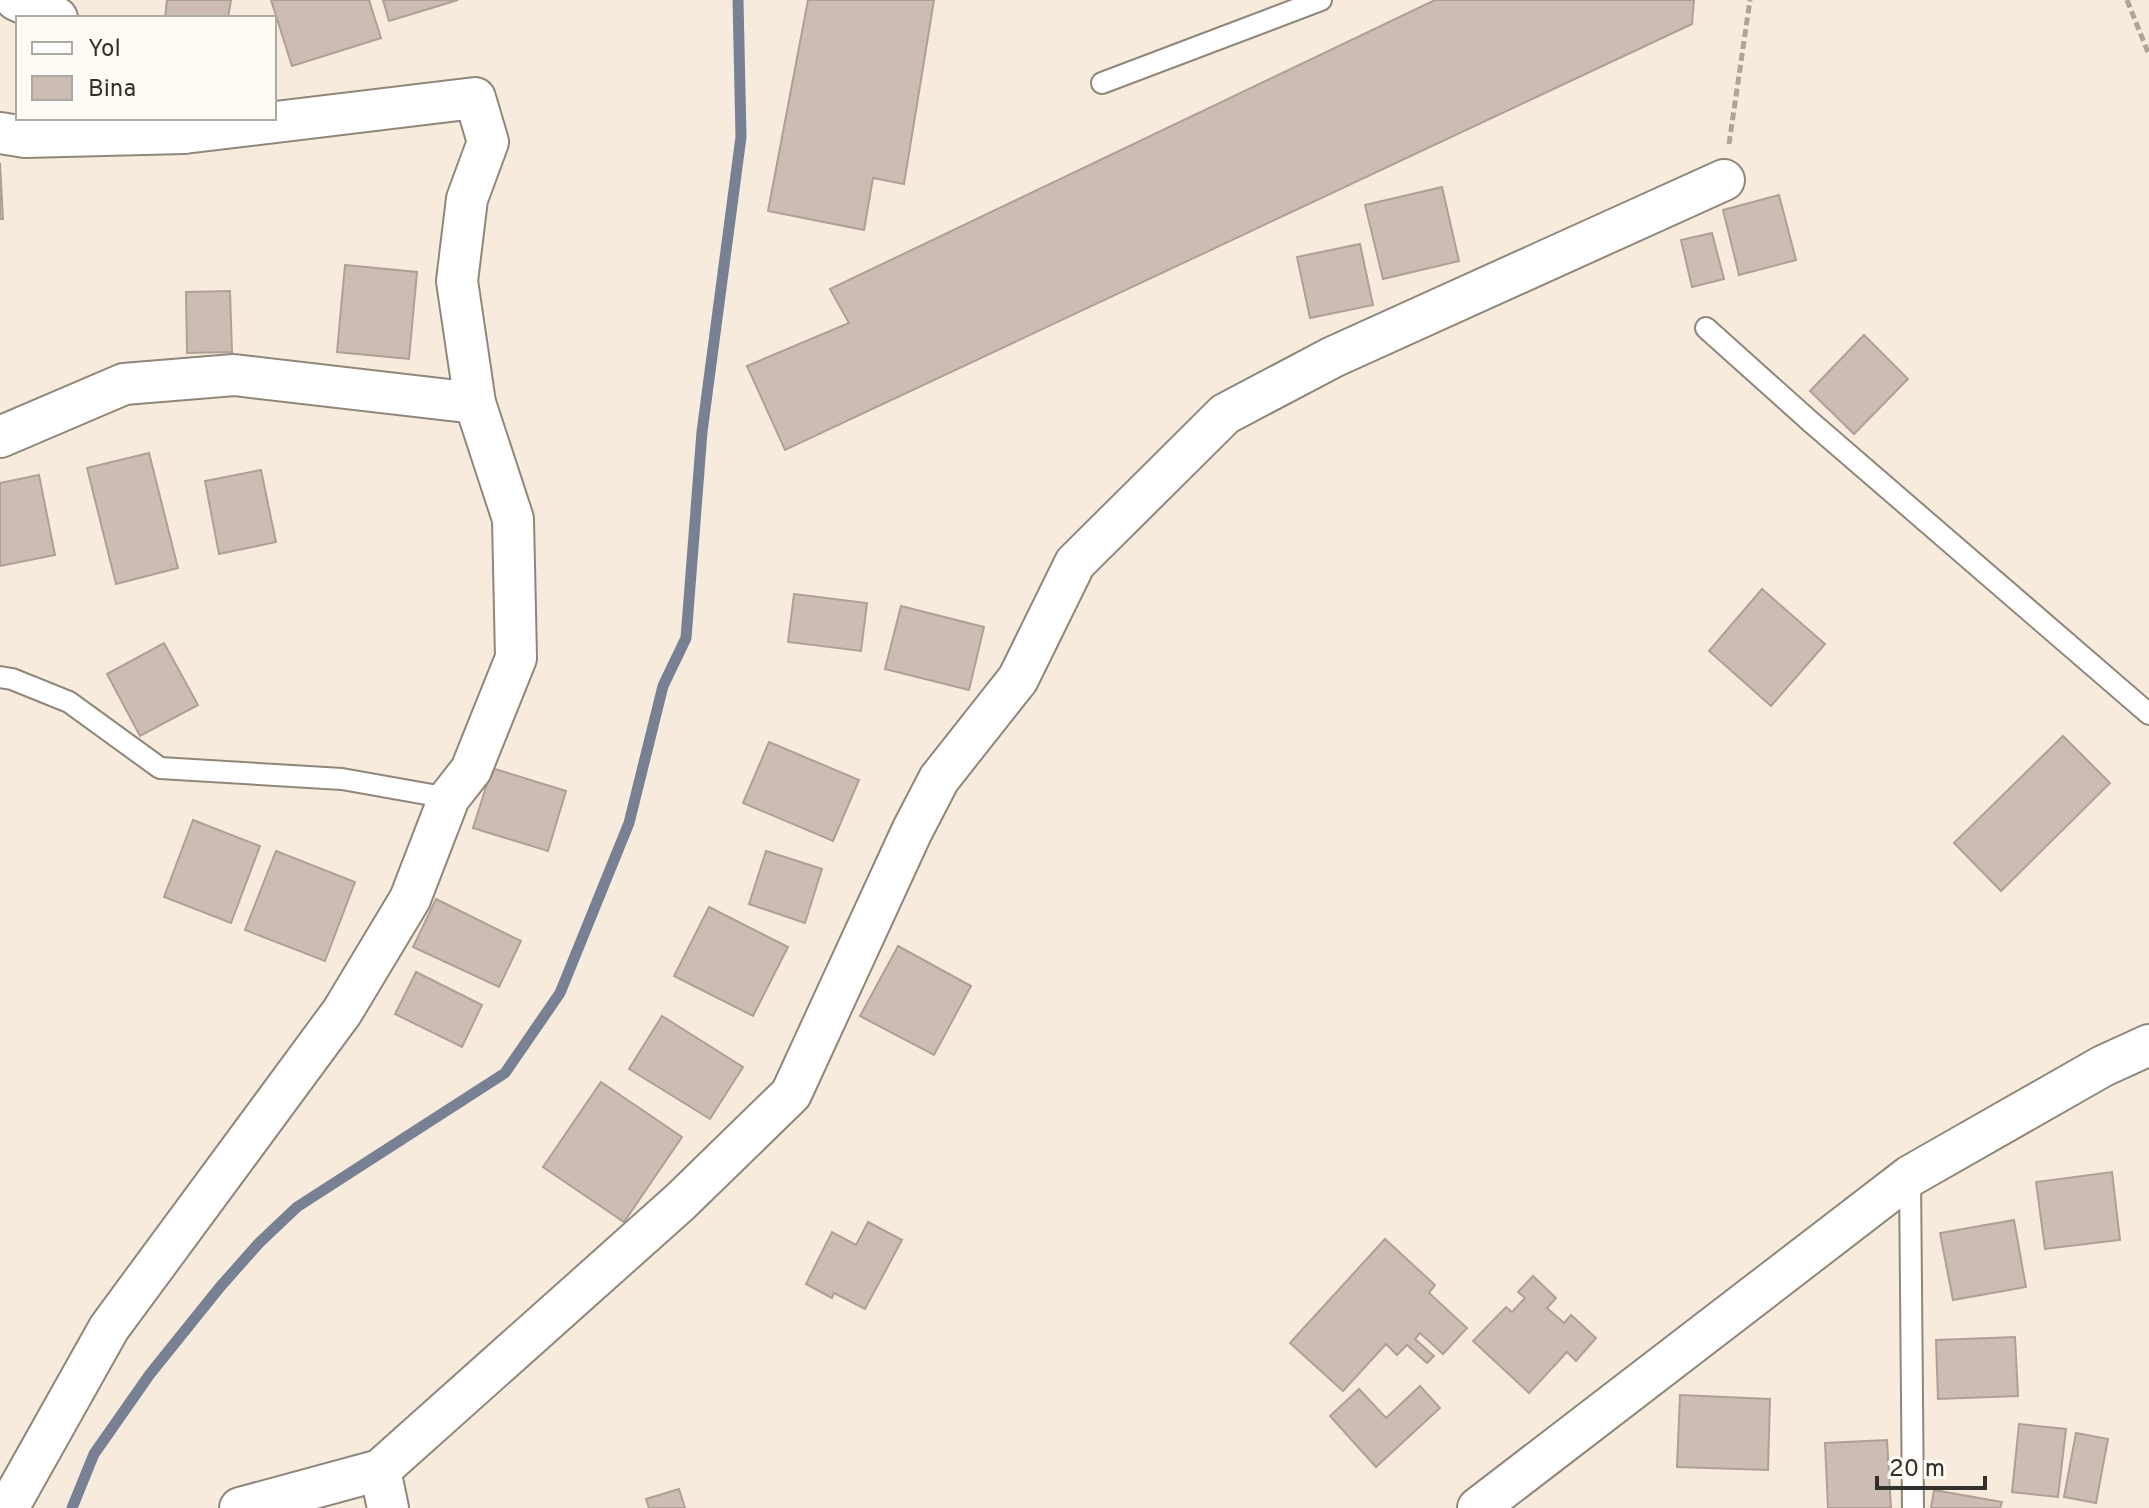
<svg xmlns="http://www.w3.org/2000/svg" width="2149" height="1508" viewBox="0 0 2149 1508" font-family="Overpass,sans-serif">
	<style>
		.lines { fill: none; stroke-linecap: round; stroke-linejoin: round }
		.stream { stroke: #788193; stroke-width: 11 }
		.building { fill: #ccbcb3; stroke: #afa097; stroke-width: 2 }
		.service-casing { stroke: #90877a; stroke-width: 24 }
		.minor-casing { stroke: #90877a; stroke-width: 44 }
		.path { stroke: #ada59a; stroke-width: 5; stroke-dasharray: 8 4; stroke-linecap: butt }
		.service { stroke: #fff; stroke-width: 20 }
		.minor { stroke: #fff; stroke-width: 40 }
	</style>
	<rect width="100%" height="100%" fill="#f6ebdd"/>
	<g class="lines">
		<path class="stream" d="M72 1508 94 1454 150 1374 220 1287 259 1243 297 1207 505 1073 560 993 629 823 663 686 686 638 702 432 741 137 738 0"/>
	</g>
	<g class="building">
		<path d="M167 0H231L228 18H165Z"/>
		<path d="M271 0H369L381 38 292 66Z"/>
		<path d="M383 0H458L389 21Z"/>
		<path d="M808 0H934L904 184 873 178 864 230 768 211Z"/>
		<path d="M1435 0H1694L1692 24 785 450 747 366 849 323 830 289Z"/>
		<path d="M0 163 3 219H0Z"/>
		<path d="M1442 187 1459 261 1383 279 1365 205Z"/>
		<path d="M1779 195 1796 260 1739 275 1723 210Z"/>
		<path d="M1712 233 1724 279 1692 287 1681 240Z"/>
		<path d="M1360 244 1373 305 1310 318 1297 257Z"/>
		<path d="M345 265 417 272 409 359 337 352Z"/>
		<path d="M230 291 232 352 187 353 186 292Z"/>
		<path d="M1864 335 1908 379 1854 434 1810 391Z"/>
		<path d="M149 453 178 568 116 584 87 468Z"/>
		<path d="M261 470 276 542 219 554 205 481Z"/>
		<path d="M39 475 55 555 0 566V483Z"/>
		<path d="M1762 589 1825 644 1771 706 1709 651Z"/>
		<path d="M794 594 867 603 861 651 788 642Z"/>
		<path d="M901 606 984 627 969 690 885 669Z"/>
		<path d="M164 643 198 705 140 736 107 674Z"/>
		<path d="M2063 736 2110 783 2001 891 1954 843Z"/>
		<path d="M769 742 859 780 833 841 743 803Z"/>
		<path d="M492 768 566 791 548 851 473 828Z"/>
		<path d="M193 820 260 846 231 923 164 897Z"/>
		<path d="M276 851 355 882 325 961 245 930Z"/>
		<path d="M766 851 822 869 805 923 749 904Z"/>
		<path d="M436 899 521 941 499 987 413 947Z"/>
		<path d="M709 907 788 947 753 1016 674 976Z"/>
		<path d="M898 946 971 986 934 1055 860 1016Z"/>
		<path d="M416 972 482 1005 462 1047 395 1014Z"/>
		<path d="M662 1016 743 1067 710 1119 629 1069Z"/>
		<path d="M601 1082 682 1137 624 1222 543 1167Z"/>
		<path d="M2112 1172 2120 1240 2045 1249 2036 1182Z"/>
		<path d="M2014 1220 2026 1287 1953 1300 1940 1233Z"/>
		<path d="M868 1222 902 1240 865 1309 834 1293 832 1298 806 1284 832 1232 856 1245Z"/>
		<path d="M1385 1239 1435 1285 1429 1293 1467 1328 1443 1354 1420 1333 1415 1339 1434 1356 1427 1363 1407 1345 1397 1355 1386 1344 1343 1391 1290 1343Z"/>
		<path d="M1533 1276 1556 1298 1547 1308 1564 1323 1571 1315 1596 1338 1576 1361 1567 1352 1529 1393 1473 1341 1506 1307 1512 1312 1525 1298 1518 1292Z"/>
		<path d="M2015 1337 2018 1396 1938 1399 1936 1340Z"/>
		<path d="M1420 1386 1440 1408 1376 1467 1330 1416 1359 1389 1386 1418Z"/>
		<path d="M1680 1395 1770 1399 1768 1470 1677 1467Z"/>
		<path d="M2019 1424 2066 1429 2058 1497 2012 1492Z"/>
		<path d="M2076 1433 2108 1439 2096 1503 2064 1497Z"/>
		<path d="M1887 1440 1891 1508H1828L1825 1443Z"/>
		<path d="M679 1489 685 1508H649L646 1499Z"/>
		<path d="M1934 1490 2002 1502 2000 1508H1931Z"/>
	</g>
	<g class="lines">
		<defs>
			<g id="service">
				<path d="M1102 83 1321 0"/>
				<path d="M1706 328 1812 423 2149 714"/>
				<path d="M0 677 12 679 69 702 160 768 342 779 449 798"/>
				<path d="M1910 1176 1913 1508"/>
			</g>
			<g id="minor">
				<path d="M16 0 57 18"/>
				<path d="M0 133 25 137 184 133"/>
				<path d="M0 437 124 384 234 375 475 403"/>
				<path d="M380 1470 388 1508"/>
				<path d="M8 1508 109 1328 342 1012 410 899 449 798 471 770 516 658 513 519 475 403 457 281 467 199 488 142 475 98 184 133 172 118"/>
				<path d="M240 1508 380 1470 680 1202 791 1094 912 831 939 779 1018 679 1075 563 1225 414 1333 357 1724 180"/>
				<path d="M1478 1508 1910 1176 2103 1066 2149 1045"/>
			</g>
		</defs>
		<use href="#service" class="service-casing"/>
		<use href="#minor" class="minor-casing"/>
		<g class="path">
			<path d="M2127 0 2149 55"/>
			<path d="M1729 144 1750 0"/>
		</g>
		<use href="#service" class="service"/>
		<use href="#minor" class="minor"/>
	</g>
	<rect x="16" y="16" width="260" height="104" fill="#fefaf4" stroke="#ada9a3" stroke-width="2"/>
	<rect x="32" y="42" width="40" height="12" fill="#ffffff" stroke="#ada9a3" stroke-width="2"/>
	<text x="88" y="56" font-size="24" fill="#332f2a">Yol</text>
	<rect x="32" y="76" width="40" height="24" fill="#ccbcb3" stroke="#ada9a3" stroke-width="2"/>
	<text x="88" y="96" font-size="24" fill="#332f2a">Bina</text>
	<path d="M1877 1476v12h108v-12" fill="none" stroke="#332f2a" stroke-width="4"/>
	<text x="1889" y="1476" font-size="24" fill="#332f2a" stroke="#fefaf4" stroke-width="6" paint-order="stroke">20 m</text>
</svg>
